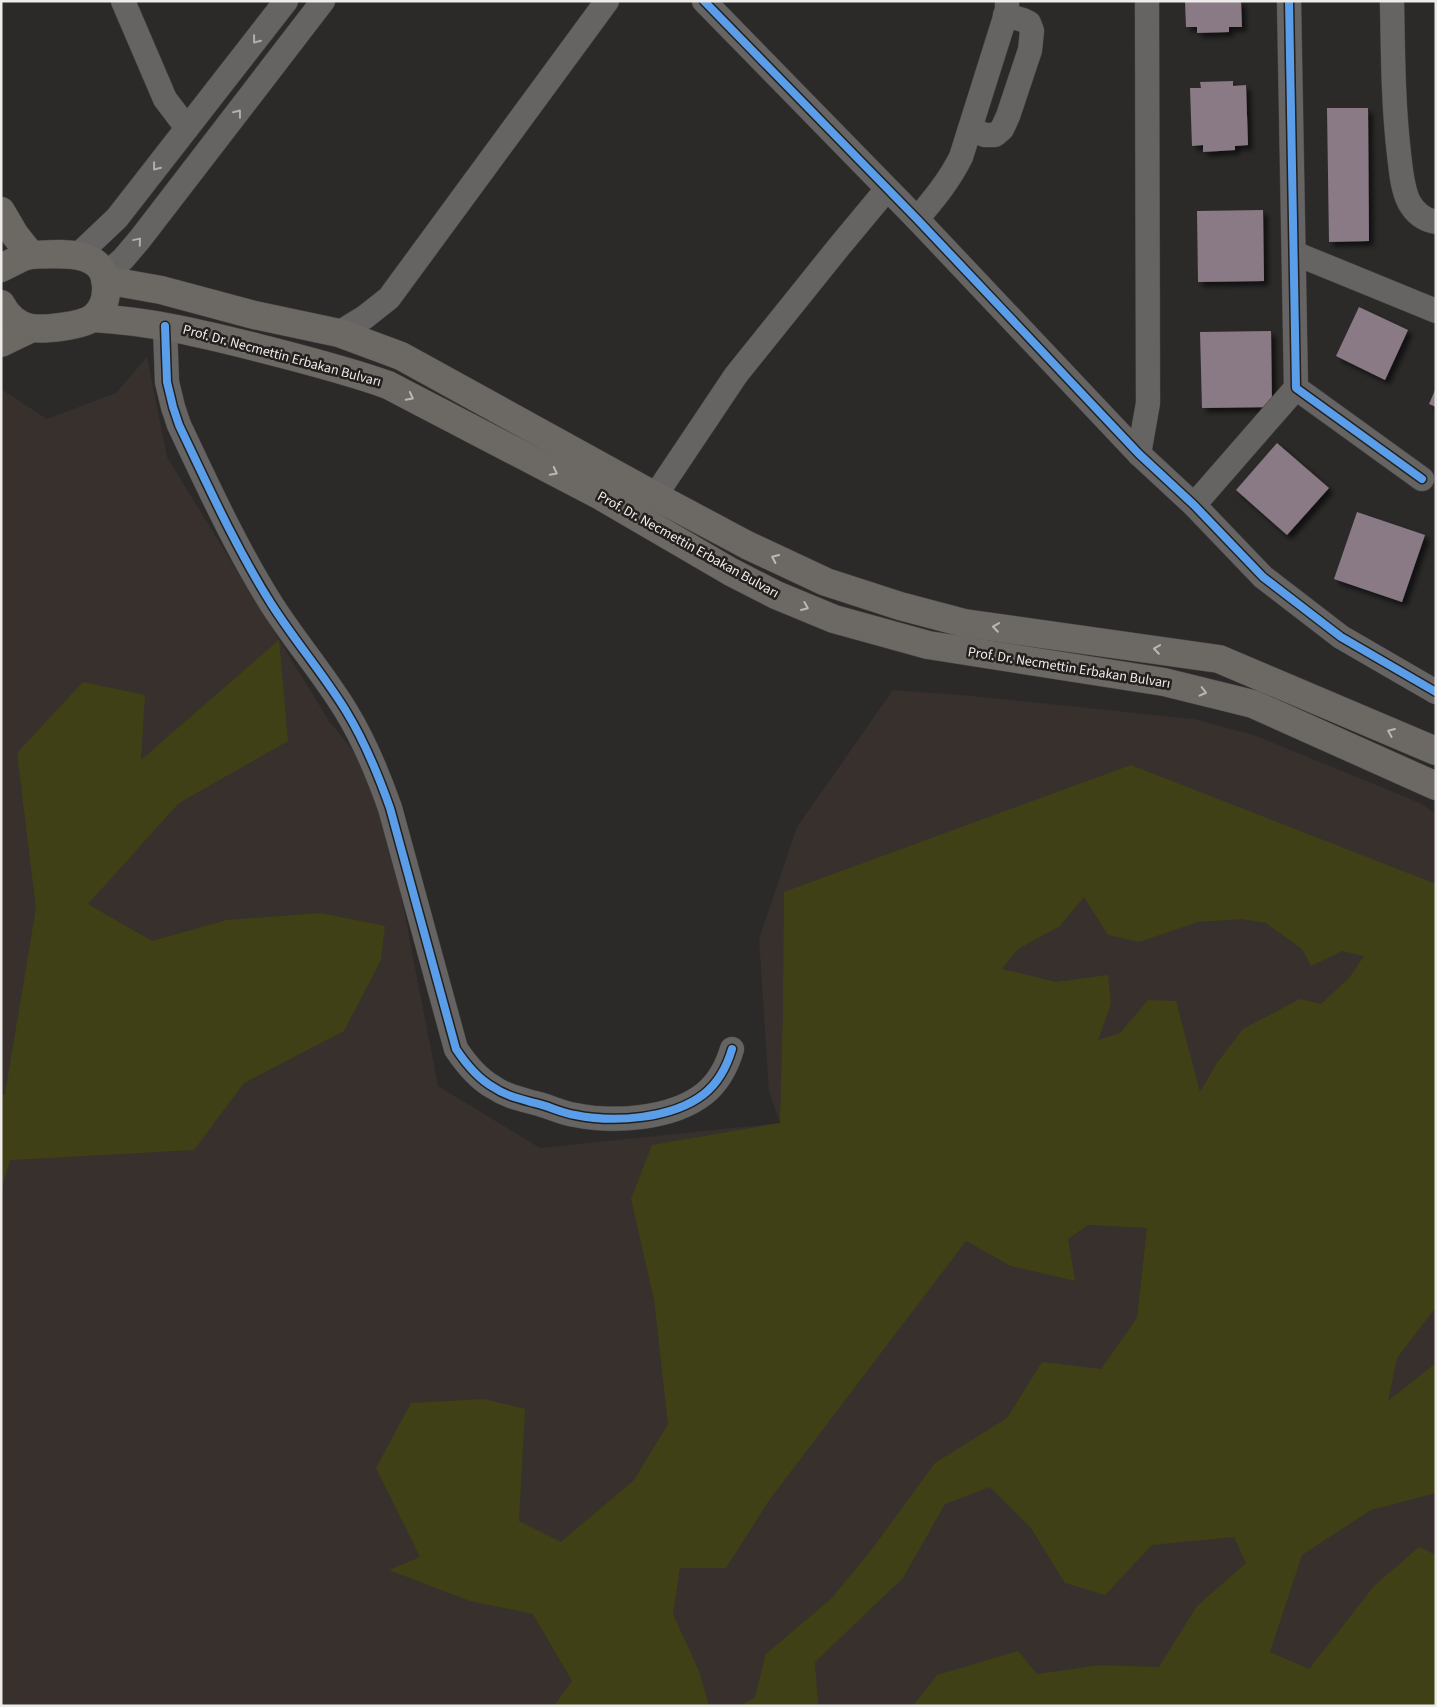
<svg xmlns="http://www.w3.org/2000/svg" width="1437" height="1707" viewBox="0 0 1437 1707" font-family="'Source Sans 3',sans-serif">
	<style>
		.built { fill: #38302c }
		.green { fill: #3f4015; fill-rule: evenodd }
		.building { fill: #897a86; filter: url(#shadow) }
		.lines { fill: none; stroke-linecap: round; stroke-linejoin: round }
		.minor-casing { stroke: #484645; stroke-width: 25 }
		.major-casing { stroke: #484645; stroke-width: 29 }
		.minor { stroke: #656463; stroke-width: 24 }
		.major { stroke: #6c6864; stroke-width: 28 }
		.cycleway-casing { stroke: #23201e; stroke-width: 11 }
		.cycleway { stroke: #5a9eea; stroke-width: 8 }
		.oneway { stroke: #b0afae }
		.oneway2 { stroke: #bab7b5 }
		.labels { text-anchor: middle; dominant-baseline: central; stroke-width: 5; stroke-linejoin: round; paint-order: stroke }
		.street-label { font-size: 14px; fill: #eeeceb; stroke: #23201e }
	</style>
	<defs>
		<filter id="shadow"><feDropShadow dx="4.5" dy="4.5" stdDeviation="2.5" flood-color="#0009"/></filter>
	</defs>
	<rect width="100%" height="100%" fill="#2b2a29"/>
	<path class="built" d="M147 357 167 457 329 721 379 782 438 1086 540 1148 780 1123 769 1091 759 939 797 827 893 690 962 695 1193 719 1254 735 1420 803 1436 814V1706H1V389L47 419 116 393Z"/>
	<g class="green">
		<path d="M279 640 288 741 179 803 88 904 152 941 227 920 320 913 385 926 381 960 344 1031 244 1083 194 1150 10 1160 1 1191V1096L5 1094 36 908 17 753 83 682 145 695 141 760Z"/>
		<path d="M1131 765 1436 884V1307L1397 1358 1388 1401 1436 1363V1493L1371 1510 1302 1555 1270 1652 1309 1669 1374 1586 1419 1547 1436 1555V1706H913L937 1675 1018 1651 1037 1674 1100 1665 1159 1667 1197 1606 1246 1563 1234 1537 1152 1545 1105 1595 1065 1583 1031 1528 990 1487 945 1504 903 1578 815 1662 818 1706H740L755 1697 766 1654 832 1598 875 1545 935 1463 1007 1418 1042 1362 1101 1369 1137 1318 1147 1228 1088 1225 1068 1239 1075 1281 1011 1266 966 1241 770 1499 726 1568H680L673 1614 699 1671 709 1706H554L572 1681 533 1614 470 1601 389 1570 420 1557 376 1468 411 1403 484 1399 525 1409 519 1521 561 1542 634 1480 668 1424 654 1299 631 1199 652 1145 780 1123 783 1012 784 892ZM1084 897 1108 935 1139 942 1198 922 1242 919 1266 923 1302 949 1311 966 1342 951 1364 956 1349 978 1321 1004 1300 999 1243 1029 1217 1063 1200 1092 1176 1001 1148 1000 1120 1033 1098 1040 1111 1004 1108 975 1056 982 1002 969 1018 949 1060 926Z"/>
	</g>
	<g class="building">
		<path d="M1185 1H1241L1242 27H1229V32L1197 33V27H1186Z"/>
		<path d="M1233 81V86L1246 85 1248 145 1235 146V150L1203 152V145L1192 146 1190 88H1201L1200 82Z"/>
		<path d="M1327 108H1368L1369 241 1329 242Z"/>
		<path d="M1263 210 1264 281 1198 282 1197 211Z"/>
		<path d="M1359 307 1408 330 1385 380 1336 356Z"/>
		<path d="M1271 331 1272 407 1202 408 1200 332Z"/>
		<path d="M1436 388V407L1429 404Z"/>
		<path d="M1277 443 1329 488 1287 535 1236 490Z"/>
		<path d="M1357 512 1425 535 1402 602 1334 579Z"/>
	</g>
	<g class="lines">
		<defs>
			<g id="minor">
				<path d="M123 1 165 99 187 128"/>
				<path d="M704 1 917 219 1139 454 1194 505 1263 577 1341 637 1436 692"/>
				<path d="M1289 1 1296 388 1422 479"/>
				<path d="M1392 1C1393 52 1393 103 1399 154 1401 170 1402 188 1409 202 1415 213 1424 220 1436 222"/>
				<path d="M970 129 985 135H995L1002 129 1008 116 1030 50 1032 31 1029 23 1023 20 1005 15"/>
				<path d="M917 219C934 199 949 181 961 157L1007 11V1"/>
				<path d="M1294 253 1436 311"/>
				<path d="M78 255 117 218 286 1"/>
				<path d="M104 276 123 259 140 239 323 1"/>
				<path d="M165 326 167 382 173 407 179 425C208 486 236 548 272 605 295 641 324 675 346 711 365 742 378 774 390 808L456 1049C466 1064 477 1078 493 1087 506 1096 520 1099 535 1103 549 1106 561 1113 575 1115 614 1123 672 1119 704 1094 719 1082 727 1066 732 1049"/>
				<path d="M339 333 365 317 389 298 607 1"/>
				<path d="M1139 454 1148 403 1147 1"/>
				<path d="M655 496 736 375 838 248 887 189"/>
				<path d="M1194 505 1296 388"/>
			</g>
			<g id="major">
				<path d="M1 211 15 235 31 255"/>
				<path d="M1 268 23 257 31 255C58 254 108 247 106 290 106 300 102 310 94 317 83 326 44 330 30 328 18 325 7 316 1 304"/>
				<path d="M105 280 161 290 254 315 339 333 401 356 655 496 747 545 826 582 900 606 964 623 1219 659 1436 751"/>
				<path d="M93 318C150 321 204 334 259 348 302 359 346 370 388 385L599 495 731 572 776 595 834 619 928 645 1164 682 1253 704 1436 786"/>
				<path d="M1 343 32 328"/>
			</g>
		</defs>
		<use href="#minor" class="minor-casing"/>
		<use href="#major" class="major-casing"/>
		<use href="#minor" class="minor"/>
		<use href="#major" class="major"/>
		<defs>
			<g id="cycleway">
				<path d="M704 1 917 219 1139 454 1194 505 1263 577 1341 637 1436 692"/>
				<path d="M1289 1 1296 388 1422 479"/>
				<path d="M165 326 167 382 173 407 179 425C208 486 236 548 272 605 295 641 324 675 346 711 365 742 378 774 390 808L456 1049C466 1064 477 1078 493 1087 506 1096 520 1099 535 1103 549 1106 561 1113 575 1115 614 1123 672 1119 704 1094 719 1082 727 1066 732 1049"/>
			</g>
		</defs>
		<use href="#cycleway" class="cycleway-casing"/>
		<use href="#cycleway" class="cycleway"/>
	</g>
	<defs><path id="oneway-chevron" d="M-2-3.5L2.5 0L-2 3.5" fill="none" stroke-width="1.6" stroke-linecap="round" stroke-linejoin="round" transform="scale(1.25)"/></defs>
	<g class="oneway">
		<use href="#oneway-chevron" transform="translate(256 40) rotate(128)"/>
		<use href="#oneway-chevron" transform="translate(238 113) rotate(-52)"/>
		<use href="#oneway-chevron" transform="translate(156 167) rotate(128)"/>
		<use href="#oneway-chevron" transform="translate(138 241) rotate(-50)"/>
	</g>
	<g class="oneway2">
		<use href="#oneway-chevron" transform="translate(410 397) rotate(28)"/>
		<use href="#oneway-chevron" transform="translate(554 472) rotate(27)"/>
		<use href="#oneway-chevron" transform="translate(775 558) rotate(-155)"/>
		<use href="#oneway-chevron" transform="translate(805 607) rotate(23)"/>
		<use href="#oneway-chevron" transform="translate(996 627) rotate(-172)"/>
		<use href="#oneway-chevron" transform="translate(1157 649) rotate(-172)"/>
		<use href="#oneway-chevron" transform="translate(1203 692) rotate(14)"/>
		<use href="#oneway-chevron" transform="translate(1391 732) rotate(-157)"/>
	</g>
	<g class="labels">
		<g class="street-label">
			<text transform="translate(282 356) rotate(15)">Prof. Dr. Necmettin Erbakan Bulvarı</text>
			<text transform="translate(688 545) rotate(29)">Prof. Dr. Necmettin Erbakan Bulvarı</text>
			<text transform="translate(1069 668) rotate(9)">Prof. Dr. Necmettin Erbakan Bulvarı</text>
		</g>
	</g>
	<rect width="1437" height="1707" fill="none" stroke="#eeeceb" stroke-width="5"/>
</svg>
